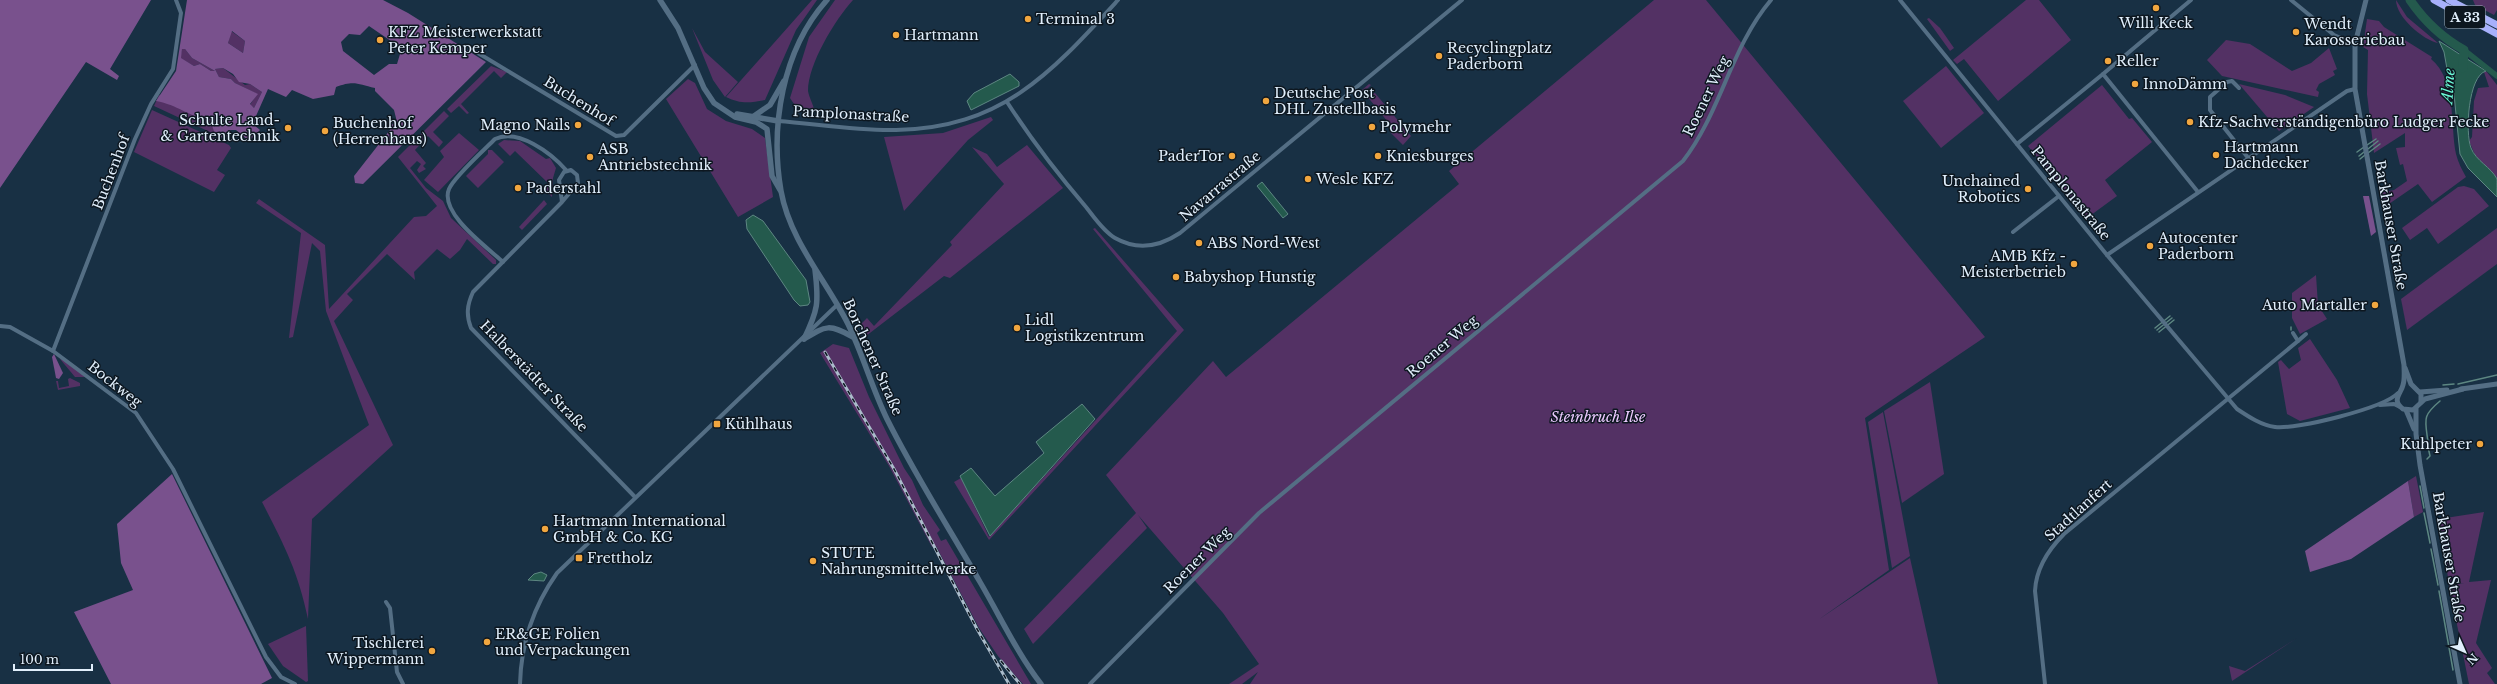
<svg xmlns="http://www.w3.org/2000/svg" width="2497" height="684" viewBox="0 0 2497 684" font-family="'Libre Baskerville',serif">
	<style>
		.green { fill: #533164 }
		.forest { fill: #79518d; fill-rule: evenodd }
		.water { fill: #245a4d; stroke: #5d8782 }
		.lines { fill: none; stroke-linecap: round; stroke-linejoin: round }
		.stream { stroke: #5d8782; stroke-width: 1.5 }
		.canal { stroke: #245a4d; stroke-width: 5.5 }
		.river { stroke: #245a4d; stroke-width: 9 }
		.minor { stroke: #546e84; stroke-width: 4 }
		.tertiary { stroke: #546e84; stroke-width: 5 }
		.secondary { stroke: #546e84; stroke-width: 5.5 }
		.motorway { stroke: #a7b0fb; stroke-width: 7 }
		.rail-casing { stroke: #abbccb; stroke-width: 3 }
		.rail { stroke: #0d1720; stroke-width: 1.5; stroke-dasharray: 4.5; stroke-linecap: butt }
		.poi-dot { fill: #f1a63f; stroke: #0d1720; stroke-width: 1.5 }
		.labels { text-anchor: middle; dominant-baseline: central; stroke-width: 3; stroke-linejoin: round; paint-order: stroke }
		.shield { fill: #0d1720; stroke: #a1aeba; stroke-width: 1 }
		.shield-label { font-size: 13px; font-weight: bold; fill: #e1effc }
		.poi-label { font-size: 14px; fill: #e1effc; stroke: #0d1720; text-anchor: start }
		.street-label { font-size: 14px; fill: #e1effc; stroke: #0d1720 }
		.park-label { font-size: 14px; font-style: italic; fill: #eccaff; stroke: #0d1720 }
		.water-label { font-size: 15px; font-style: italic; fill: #6cfad8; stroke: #0d1720 }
	</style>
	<rect width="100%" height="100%" fill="#183044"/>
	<g class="green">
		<path d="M812 0H817L796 30 765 100C750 103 740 104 726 97Z"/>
		<path d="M835 0H853C835 20 808 64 808 91 809 97 813 104 814 109L796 107 790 98 809 37Z"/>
		<path d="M1654 0H1706L1985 337 1865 418 1889 570 1818 620 1910 558 1938 684H1250L1258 672 1242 684H1229L1259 664 1223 613 1138 515 1147 528 1033 644 1024 629 1136 513 1106 475 1213 361 1226 377 1459 184 1449 171Z"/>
		<path d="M2026 0H2039L2071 40 1998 101 1964 59 1957 64 1953 60Z"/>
		<path d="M2396 0 2407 17 2438 43C2423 40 2396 17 2396 0Z"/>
		<path d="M2473 0H2497V10L2494 15 2475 5Z"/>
		<path d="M1929 18 1940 28 1954 48 1950 51 1927 19Z"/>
		<path d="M2367 19 2379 21 2384 27 2432 57 2431 59C2457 80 2450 126 2456 154 2458 162 2462 170 2466 177L2432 202 2418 184 2383 208 2380 193 2394 190 2407 181 2403 164 2400 165 2396 148 2405 147V133L2374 153 2367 94 2368 50 2363 47Z"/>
		<path d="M692 28 705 52 738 82 725 97 713 80Z"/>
		<path d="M231 31 245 41 243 53 228 43Z"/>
		<path d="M2226 40 2250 44 2292 71 2311 63 2329 48 2337 69 2333 71 2335 75 2319 84 2316 90 2319 92 2318 97 2222 76 2207 60Z"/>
		<path d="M182 49H185L192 58 215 71H211L200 64 194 66 180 58Z"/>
		<path d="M491 66 507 72 501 78 494 71 461 104 469 113 467 114 459 106 451 113 447 109Z"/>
		<path d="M1946 66 1984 113 1941 148 1903 101Z"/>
		<path d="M223 68 245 85 250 84 262 92 254 108 250 105 257 94 235 83 231 79 219 77 215 69Z"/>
		<path d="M2486 71 2497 85V179L2476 157 2469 141 2472 137 2474 101 2478 88 2489 87 2484 72Z"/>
		<path d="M688 79 695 83 707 109 726 121 752 129 765 138 773 197 738 217 666 99Z"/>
		<path d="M1369 84 1371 85 1365 91 1368 95 1375 93 1411 136 1403 145 1390 132 1392 127 1362 90Z"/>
		<path d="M2239 84 2285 95 2314 107 2279 131Z"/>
		<path d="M2102 85 2129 119 2132 118 2152 142 2105 180 2117 196 2087 218 2028 146Z"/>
		<path d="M159 95 232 128 225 139 154 106Z"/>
		<path d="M152 110 229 145 231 148 217 170 225 175 214 192 134 152Z"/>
		<path d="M444 111 449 116 433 132 443 142 439 147 428 136 415 150 426 163 423 166 426 169 419 173 417 170 421 164 417 161 410 168 426 188 443 201 451 218 496 260V264H493L467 239 460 250 450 259 437 249 414 272 415 280 387 254 347 294 353 300 334 321 393 445 312 519 308 619C298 571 284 545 262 502L369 425 326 311 320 251 312 243 293 337 289 338 301 233 256 203 259 199 325 245 329 309 414 217 426 216 437 206 398 157Z"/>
		<path d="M991 117 993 120 968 140 904 211 884 137 943 133Z"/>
		<path d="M459 133 479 150 438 192 424 180 444 157 440 151Z"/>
		<path d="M504 140 520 141 546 159 550 158 556 168 553 178 552 197 544 189 549 184 515 151 510 156 498 144Z"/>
		<path d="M1027 145 1063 188 950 278 944 276 866 336 861 324 867 318 874 326 952 245 950 242 1004 184 972 147 987 154 997 167Z"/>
		<path d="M488 150H492L504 162 478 188 466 176 488 154Z"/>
		<path d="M2464 186 2474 189 2489 206 2438 244 2427 228 2410 240 2402 228 2458 187Z"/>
		<path d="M544 200 547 204 522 230 519 227Z"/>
		<path d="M1095 228 1184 330 989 540 954 482 961 478 989 537 1177 331 1093 229Z"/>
		<path d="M2497 228V264L2407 330 2401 299Z"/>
		<path d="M2316 275 2318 305 2327 319 2300 334 2292 318V293Z"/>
		<path d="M2310 339 2337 380 2350 408 2300 421 2287 414 2278 362 2281 360 2289 369 2301 360 2298 348Z"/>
		<path d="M833 344 849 348 869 397 904 468 912 480 923 505 940 530 937 533 941 541 946 539 1031 684H1023L998 656 979 628 936 546 932 547 889 466 820 353Z"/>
		<path d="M60 359 63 360 86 377H75Z"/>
		<path d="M70 378 80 383V386L58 390 56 381H58L59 388 69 386 68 379Z"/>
		<path d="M1930 382 1944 474 1902 503 1884 411Z"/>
		<path d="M1883 412 1910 556 1892 568 1868 422Z"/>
		<path d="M2416 476 2423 512 2414 517 2408 481Z"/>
		<path d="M2484 512 2469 582 2491 580 2476 643 2492 668 2487 673 2495 684H2469L2449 585 2464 583 2449 584 2439 519Z"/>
		<path d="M306 626 308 681 306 682 283 666 268 644Z"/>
		<path d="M2297 638 2232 681 2229 666 2245 671Z"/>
	</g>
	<g class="forest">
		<path d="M0 0H151L110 69 119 76 117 80 86 62 0 188Z"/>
		<path d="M187 0H383L408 13 486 62 363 184 355 183 354 176 390 130 391 125 397 122 394 110 375 91V88C358 84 354 80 336 87L334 95 313 99 292 90 286 97 268 89 256 116 260 120 254 125 260 130 249 141 236 130H230L225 139 215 134 210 120C187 116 178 105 156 101L176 71ZM369 26 407 52 400 54 397 64H389L374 75 343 51 341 42 349 34 360 35ZM232 31 245 41 243 53 228 43ZM182 49H185L192 58 215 71H211L200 64 194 66 181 58ZM223 68 233 74 239 82 250 84 262 92 254 108 250 104 258 94 235 83 231 79 219 77 215 69Z"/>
		<path d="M2363 196H2369L2376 232 2371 236Z"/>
		<path d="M54 354 63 373 59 379 56 378 52 357Z"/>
		<path d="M172 474 272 678 261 684H111L74 612 133 590 121 563 117 524Z"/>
		<path d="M2408 481 2414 517 2351 559 2310 572 2305 551Z"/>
	</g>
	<g class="water">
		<path d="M2439 41 2486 71C2468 76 2465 133 2471 148 2476 161 2491 167 2497 179 2497 183 2497 192 2497 197L2468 168 2460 154 2454 94 2449 80 2444 52Z"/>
		<path d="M1010 74 1019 82V86L971 110 967 101 974 93Z"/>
		<path d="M1262 182 1288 214 1283 218 1257 186Z"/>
		<path d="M753 215 763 221 806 280 810 302 808 305 800 306 794 300 747 229 746 220Z"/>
		<path d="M1082 404 1095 419 990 536 960 476 971 468 995 496 1044 453 1036 442Z"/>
		<path d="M541 572 547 575 544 581 528 580 534 574Z"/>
	</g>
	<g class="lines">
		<g class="stream">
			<path d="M2367 145 2376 139"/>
			<path d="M2357 152 2364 147"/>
			<path d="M2368 153 2380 144"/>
			<path d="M2359 156 2378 141"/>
			<path d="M2360 159 2365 155"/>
			<path d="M2291 327V330"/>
			<path d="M2155 328 2170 316"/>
			<path d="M2157 330 2172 318"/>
			<path d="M2159 332 2174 320"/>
			<path d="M2458 384 2497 375"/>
			<path d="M2443 385 2454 384"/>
			<path d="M2428 442C2425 419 2422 416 2440 401"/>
			<path d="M2427 459 2430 456 2428 447"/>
			<path d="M2420 486 2424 508"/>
			<path d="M2424 513 2430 543"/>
			<path d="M2431 549 2438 585"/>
			<path d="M2439 591 2453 670"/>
		</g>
		<path class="canal" d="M2464 50 2497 76"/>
		<path class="river" d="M2410 0C2425 22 2441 37 2464 50L2463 68"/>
		<g class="minor">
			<path d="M1900 0 2107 255 2237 409C2249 417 2261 425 2275 427 2296 430 2384 408 2398 393"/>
			<path d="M2191 0 2103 74 2198 192"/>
			<path d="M2291 0 2334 35 2355 44"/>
			<path d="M478 53 616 136 624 135 695 65"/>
			<path d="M2239 88 2232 81 2227 82 2210 97V110L2249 159"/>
			<path d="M1007 102C1031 139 1057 173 1086 207 1094 217 1103 231 1115 238 1138 251 1159 247 1180 233L1462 0"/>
			<path d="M778 121C817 124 857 131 896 130 1002 128 1051 73 1118 0"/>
			<path d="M2017 144 2103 74"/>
			<path d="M562 202 578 183 577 175 571 170 564 172 559 180 562 202 473 292C467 305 466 315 471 328L635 497"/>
			<path d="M2013 232 2059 196"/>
			<path d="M2107 255 2347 91 2355 89"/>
			<path d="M503 262C487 247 439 213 449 189 454 177 484 150 495 139 518 128 551 153 566 170"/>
			<path d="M0 326 10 327 53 351 136 413 173 469 266 657 281 677 295 684"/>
			<path d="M2298 341 2306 334"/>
			<path d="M53 351 135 139 151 104 173 69 181 13 176 0"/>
			<path d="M2380 405 2394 404 2400 407"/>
			<path d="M386 602 390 608 397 672 403 684"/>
			<path d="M520 684C521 642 533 607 557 573L837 305"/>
			<path d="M1090 684 1259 513 1683 161C1721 112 1731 47 1771 0"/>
			<path d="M2045 684 2035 591C2036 568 2048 550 2064 534L2298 341 2293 333"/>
		</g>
		<g class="tertiary">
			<path d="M2366 0 2355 44V89L2404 365C2404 371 2405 379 2403 385 2401 394 2391 400 2403 409L2413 410 2425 399 2463 389"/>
			<path d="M2405 368 2411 384 2421 394V402"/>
			<path d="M2461 389 2497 384"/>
			<path d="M2420 392 2447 390"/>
			<path d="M2416 409V434L2420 465 2460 684"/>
			<path d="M2406 410 2414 429"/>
		</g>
		<g class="secondary">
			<path d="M660 0 678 28 704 88 714 103 735 117 756 122 767 129 772 176 780 190"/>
			<path d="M827 0C782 50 770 127 781 191 790 241 826 280 848 324 863 355 872 388 887 419 915 475 949 528 980 582 1000 616 1017 653 1041 684"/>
			<path d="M737 114 778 121"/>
			<path d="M754 116 770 105 784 81"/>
			<path d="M804 339C818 310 819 303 815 270"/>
			<path d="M804 339C827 325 829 324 853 337"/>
		</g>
		<g class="motorway">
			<path d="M2434 0 2497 34"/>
			<path d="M2449 0 2497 25"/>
		</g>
		<defs>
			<g id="rail">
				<path d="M825 352 894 469 977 629 1009 684"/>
				<path d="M1001 661 1020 684"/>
			</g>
		</defs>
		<use href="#rail" class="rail-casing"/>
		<use href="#rail" class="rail"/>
	</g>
	<g class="poi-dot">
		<circle cx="2156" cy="8" r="4"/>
		<circle cx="1028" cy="19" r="4"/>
		<circle cx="2296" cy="32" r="4"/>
		<circle cx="896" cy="35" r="4"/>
		<circle cx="380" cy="40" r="4"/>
		<circle cx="1439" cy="56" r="4"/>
		<circle cx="2108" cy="61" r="4"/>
		<circle cx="2135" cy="84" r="4"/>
		<circle cx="1266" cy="101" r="4"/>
		<circle cx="2190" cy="122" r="4"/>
		<circle cx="578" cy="125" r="4"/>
		<circle cx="1372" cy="127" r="4"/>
		<circle cx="288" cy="128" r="4"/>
		<circle cx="325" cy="131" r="4"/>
		<circle cx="2216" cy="155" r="4"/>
		<circle cx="1232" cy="156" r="4"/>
		<circle cx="1378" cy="156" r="4"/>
		<circle cx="590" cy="157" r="4"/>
		<circle cx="1308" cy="179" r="4"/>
		<circle cx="518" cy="188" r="4"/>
		<circle cx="2028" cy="189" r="4"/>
		<circle cx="1199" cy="243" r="4"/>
		<circle cx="2150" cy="246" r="4"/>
		<circle cx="2074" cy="264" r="4"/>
		<circle cx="1176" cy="277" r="4"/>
		<circle cx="2375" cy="305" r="4"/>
		<circle cx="1017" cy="328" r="4"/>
		<rect x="713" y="420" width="8" height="8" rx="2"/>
		<circle cx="2480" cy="444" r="4"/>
		<circle cx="545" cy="529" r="4"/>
		<rect x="575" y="554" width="8" height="8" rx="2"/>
		<circle cx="813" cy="561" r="4"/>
		<circle cx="487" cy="642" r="4"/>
		<circle cx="432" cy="651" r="4"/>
	</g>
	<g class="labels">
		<rect class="shield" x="2445" y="6" width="40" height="22" rx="3"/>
		<g class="shield-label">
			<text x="2465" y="17">A 33</text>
		</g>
		<g class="poi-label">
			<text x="1036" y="19">Terminal 3</text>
			<text x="2156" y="23" text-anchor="middle">Willi Keck</text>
			<text x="2304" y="24">Wendt<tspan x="2304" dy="16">Karosseriebau</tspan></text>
			<text x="388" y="32">KFZ Meisterwerkstatt<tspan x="388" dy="16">Peter Kemper</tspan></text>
			<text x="904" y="35">Hartmann</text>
			<text x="1447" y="48">Recyclingplatz<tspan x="1447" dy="16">Paderborn</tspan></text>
			<text x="2116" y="61">Reller</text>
			<text x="2143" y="84">InnoDämm</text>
			<text x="1274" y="93">Deutsche Post<tspan x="1274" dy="16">DHL Zustellbasis</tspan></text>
			<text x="280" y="120" text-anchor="end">Schulte Land-<tspan x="280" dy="16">&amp; Gartentechnik</tspan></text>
			<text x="2198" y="122">Kfz-Sachverständigenbüro Ludger Fecke</text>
			<text x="333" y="123">Buchenhof<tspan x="333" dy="16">(Herrenhaus)</tspan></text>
			<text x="570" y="125" text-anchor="end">Magno Nails</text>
			<text x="1380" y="127">Polymehr</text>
			<text x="2224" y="147">Hartmann<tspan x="2224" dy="16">Dachdecker</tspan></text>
			<text x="598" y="149">ASB<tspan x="598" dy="16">Antriebstechnik</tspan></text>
			<text x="1224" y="156" text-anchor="end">PaderTor</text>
			<text x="1386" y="156">Kniesburges</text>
			<text x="1316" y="179">Wesle KFZ</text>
			<text x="2020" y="181" text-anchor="end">Unchained<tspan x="2020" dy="16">Robotics</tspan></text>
			<text x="526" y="188">Paderstahl</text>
			<text x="2158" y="238">Autocenter<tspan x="2158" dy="16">Paderborn</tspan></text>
			<text x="1207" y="243">ABS Nord-West</text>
			<text x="2066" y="256" text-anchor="end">AMB Kfz -<tspan x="2066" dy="16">Meisterbetrieb</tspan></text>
			<text x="1184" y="277">Babyshop Hunstig</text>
			<text x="2367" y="305" text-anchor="end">Auto Martaller</text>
			<text x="1025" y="320">Lidl<tspan x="1025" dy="16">Logistikzentrum</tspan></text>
			<text x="725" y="424">Kühlhaus</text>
			<text x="2472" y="444" text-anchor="end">Kuhlpeter</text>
			<text x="553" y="521">Hartmann International<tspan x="553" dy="16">GmbH &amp; Co. KG</tspan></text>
			<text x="821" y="553">STUTE<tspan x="821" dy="16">Nahrungsmittelwerke</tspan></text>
			<text x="587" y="558">Frettholz</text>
			<text x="495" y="634">ER&amp;GE Folien<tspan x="495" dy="16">und Verpackungen</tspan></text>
			<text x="424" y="643" text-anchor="end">Tischlerei<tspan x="424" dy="16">Wippermann</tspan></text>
		</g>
		<g class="street-label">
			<text transform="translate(1706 96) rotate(-64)">Roener Weg</text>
			<text transform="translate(579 101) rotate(32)">Buchenhof</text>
			<text transform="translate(851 114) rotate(3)">Pamplonastraße</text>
			<text transform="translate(111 172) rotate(-69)">Buchenhof</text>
			<text transform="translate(1220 186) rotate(-40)">Navarrastraße</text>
			<text transform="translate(2071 193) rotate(51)">Pamplonastraße</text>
			<text transform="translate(2391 225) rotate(80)">Barkhauser Straße</text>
			<text transform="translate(1442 346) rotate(-40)">Roener Weg</text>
			<text transform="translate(873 357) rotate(66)">Borchener Straße</text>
			<text transform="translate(534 376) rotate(46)">Halberstädter Straße</text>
			<text transform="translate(115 384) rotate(38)">Bockweg</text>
			<text transform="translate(2078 510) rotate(-42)">Stadtlanfert</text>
			<text transform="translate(2449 557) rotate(80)">Barkhauser Straße</text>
			<text transform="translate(1197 560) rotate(-45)">Roener Weg</text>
		</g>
		<g class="park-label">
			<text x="1598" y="417">Steinbruch Ilse</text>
		</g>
		<g class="water-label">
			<text transform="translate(2448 86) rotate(-86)">Alme</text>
		</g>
	</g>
	<g transform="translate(2465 652) rotate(135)" stroke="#0d1720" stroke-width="3" paint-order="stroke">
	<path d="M0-3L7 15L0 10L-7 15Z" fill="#e1effc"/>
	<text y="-6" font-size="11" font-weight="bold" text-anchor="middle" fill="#e1effc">N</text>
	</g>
	<path d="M14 664v6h78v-6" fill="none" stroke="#e1effc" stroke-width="2"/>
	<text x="20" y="664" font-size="12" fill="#e1effc" stroke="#0d1720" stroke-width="3" paint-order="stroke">100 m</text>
</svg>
